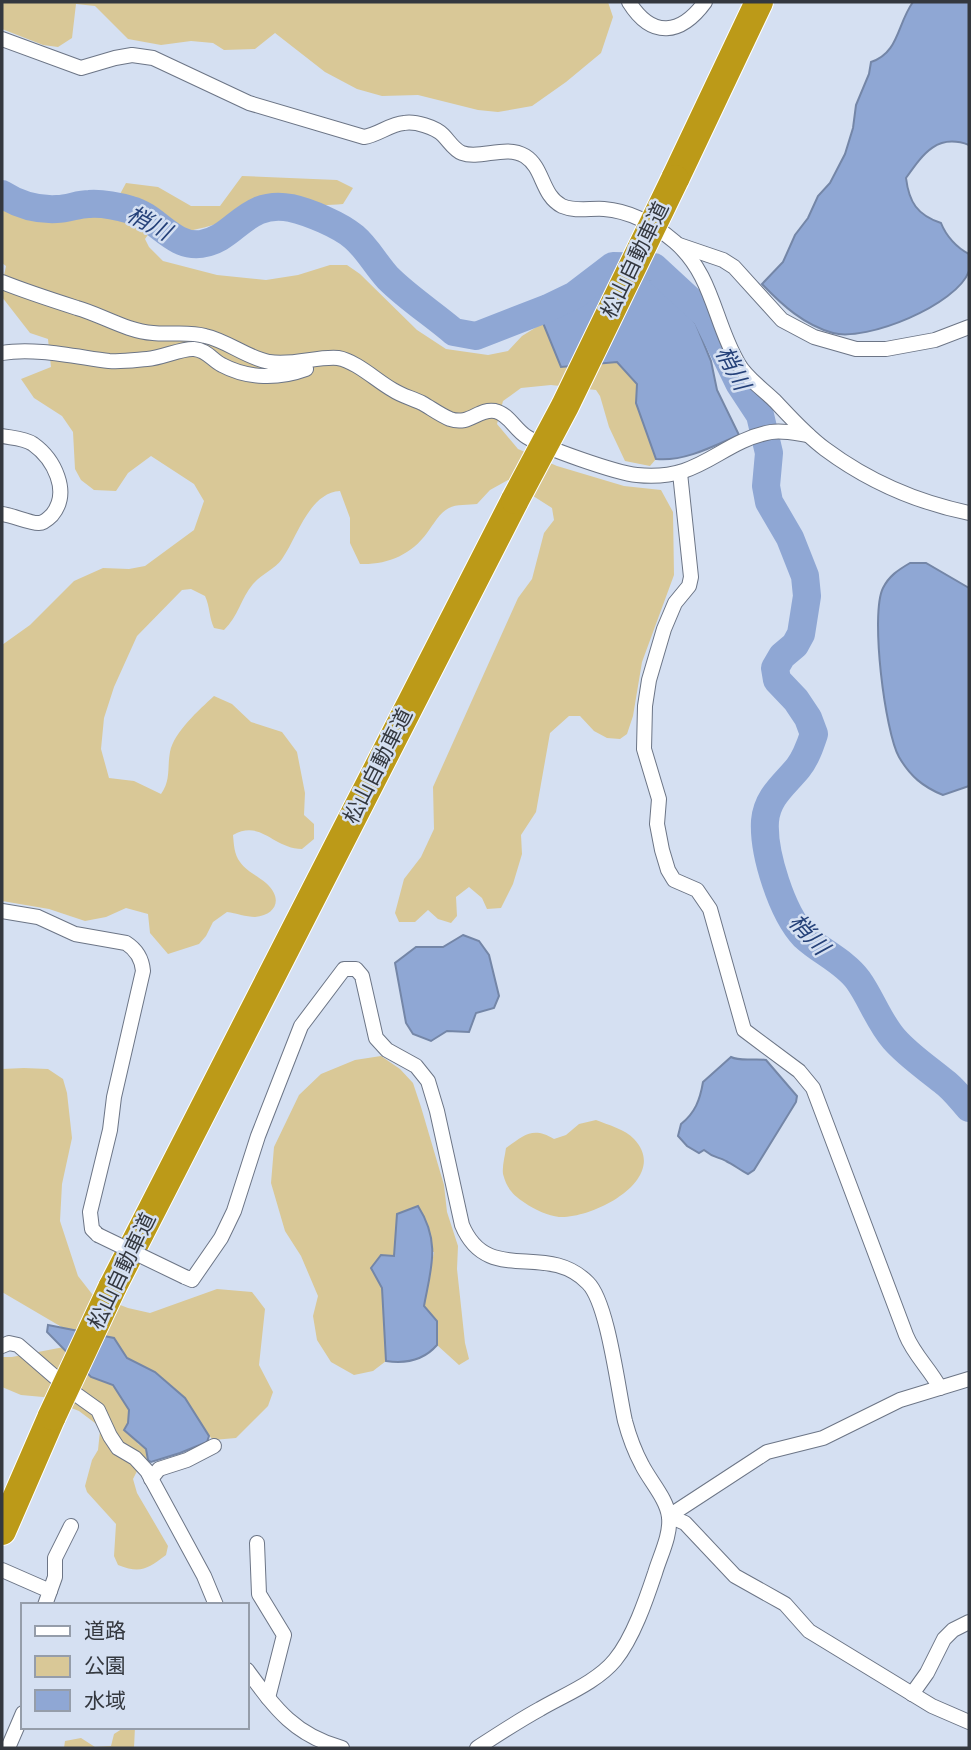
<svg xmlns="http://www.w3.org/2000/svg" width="971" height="1750" viewBox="0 0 971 1750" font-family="'Fira Sans','Noto Sans JP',sans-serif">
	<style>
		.green { fill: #d9c897 }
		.water { fill: #8fa7d4; stroke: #7486a7; stroke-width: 2 }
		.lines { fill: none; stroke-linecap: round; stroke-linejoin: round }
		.river { stroke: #8fa7d4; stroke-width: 28 }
		.minor-casing { stroke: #6c7586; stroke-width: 16 }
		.motorway-casing { stroke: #fff; stroke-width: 30 }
		.minor { stroke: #fff; stroke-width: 14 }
		.motorway { stroke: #bc9a18; stroke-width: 28 }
		.minor-bridge-casing { stroke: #6c7586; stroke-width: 16; stroke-linecap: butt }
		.motorway-bridge-casing { stroke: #fff; stroke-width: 30; stroke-linecap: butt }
		.minor-bridge { stroke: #fff; stroke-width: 14 }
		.motorway-bridge { stroke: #bc9a18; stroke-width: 28 }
		.labels { text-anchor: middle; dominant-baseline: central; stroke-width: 5; stroke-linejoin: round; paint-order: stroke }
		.street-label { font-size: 21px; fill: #34383f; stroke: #d5e0f2 }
		.water-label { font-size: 23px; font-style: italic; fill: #254179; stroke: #d5e0f2 }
	</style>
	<rect width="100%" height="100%" fill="#d5e0f2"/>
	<g class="green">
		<path d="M2 2H608L613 17 601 53 566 82 532 106 498 112 478 110 418 95 382 96 357 89 325 72 275 33 255 49 224 50 213 43 191 41 161 45 128 39 95 6 76 4 72 38 58 47 43 45 2 29Z"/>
		<path d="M242 176 337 180 353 188 343 204C324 206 307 205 288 203 281 202 274 198 267 199 256 200 249 209 239 215 226 222 207 227 193 230 171 235 164 212 145 239L149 247 163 261 217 275 266 280 298 275 330 265H347L360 274 417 330 446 349 488 355 508 351 522 336 543 323 561 367 617 362 637 384 636 403 656 459 650 466 625 461 609 427 600 396 596 390 551 385 521 388 503 401 497 424 518 449 557 466 624 486 661 490 673 512 674 575 642 662 633 716 627 734 620 739 607 738 594 731 580 716H569L550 733 536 812 521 835 522 854 513 884 501 908 487 909 482 898 469 887 456 897 457 916 451 923 438 919 428 910 415 922H399L395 913 404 879 421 857 434 829 433 787 518 598 532 579 544 533 554 520 552 508 508 480 490 490 477 504C469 505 456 504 449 508 440 512 433 525 427 533 411 555 387 565 360 564L350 543V518L340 491C309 493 298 536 282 559 275 569 262 574 253 584 241 598 238 617 224 630L214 628C209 617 210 607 205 596L191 589 182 590 137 636 114 687 104 718 101 749 109 778 134 781 161 794C171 780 167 769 170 752 174 732 199 710 214 696L232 704 251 722 282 732 297 752 305 793 304 815 314 824V839L302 849C272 848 261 819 233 835 234 845 234 854 240 862 246 871 258 876 266 883 283 898 277 915 255 917 246 917 236 913 227 912L213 922 206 936 199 944 168 954 150 933 148 914 126 908 106 917 85 921 49 909 2 901V645L30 625 74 581 103 568 129 569 145 566 194 530 204 501 194 484 151 456 128 473 116 491 94 490 81 480 75 469 73 432 62 416 34 398 21 379 51 367 48 339 30 333 2 297V285L6 266 2 263V186L11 193 33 200 69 204 98 213 113 207 126 183 158 187 191 206H220Z"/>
		<path d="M381 1056 400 1069 413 1083 421 1107 444 1185 447 1212 458 1246 457 1269 465 1343 469 1359 459 1365 437 1345V1321L424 1307 434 1252 394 1256 371 1268 382 1288 386 1361 373 1371 354 1375 331 1362 317 1340 313 1316 318 1296 301 1256 285 1231 271 1183 274 1147 299 1095 321 1074 355 1060Z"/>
		<path d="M24 1068 48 1069 63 1079 67 1093 72 1138 62 1184 60 1221 78 1276 92 1294 128 1308 150 1313 217 1289 252 1292 265 1309 259 1365 273 1392 268 1406 236 1438 213 1440 155 1372 127 1358 114 1338 65 1329 2 1292V1069Z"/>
		<path d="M596 1120C608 1125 625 1129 634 1139 671 1178 595 1219 559 1217 549 1216 533 1209 525 1203 513 1195 507 1189 503 1174 502 1166 505 1156 506 1148 524 1135 533 1126 554 1139L566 1135 579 1124Z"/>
		<path d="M64 1347 91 1377 113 1385 129 1410 128 1423 138 1444 146 1449 148 1460 140 1465 133 1479 137 1493 168 1546 166 1555C147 1569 141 1574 118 1565L114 1556 116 1524 87 1492 85 1486 92 1460 98 1450 100 1431 95 1423 79 1411 43 1397 21 1395 2 1387V1357H12Z"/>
		<path d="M125 1727H135L134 1748H64L65 1741 81 1738 95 1747 111 1746 114 1734Z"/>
	</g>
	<g class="water">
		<path d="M913 2H969V145C937 133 923 154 906 178 909 202 917 215 941 223 946 236 957 248 969 254 969 259 971 266 969 271 957 305 866 342 833 333 804 325 782 305 762 284L783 262 795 235 808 218 818 196 830 183 845 154 853 128 856 105 869 74 871 62C899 53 897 24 913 2Z"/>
		<path d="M645 276 681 305 696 324 711 361 717 390 739 435C714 446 684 462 656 459L636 403 637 384 617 362 561 367 543 323 583 302 609 281Z"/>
		<path d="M910 563H926L969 588V786L943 795C923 787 910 776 899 757 885 732 870 614 883 588 889 576 898 570 910 563Z"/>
		<path d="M463 935 479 941 489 955 499 996 494 1008 476 1013 469 1032 447 1031 431 1041 413 1034 406 1023 395 963 416 947H443Z"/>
		<path d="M731 1057C741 1062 754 1058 766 1060L797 1096 796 1102 754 1170 748 1174C740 1170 734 1165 726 1161 717 1156 715 1159 704 1150L699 1153 687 1146 678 1136 681 1124C695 1113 700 1100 703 1082Z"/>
		<path d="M418 1206C441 1242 431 1268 424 1306L437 1321V1345C424 1360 406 1364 386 1361L382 1288 371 1268 381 1255 394 1256 397 1214Z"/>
		<path d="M48 1325 114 1338 127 1358 155 1372 185 1398 209 1436 207 1442 180 1453 151 1462 148 1460 146 1449 124 1430 128 1423 129 1410 113 1385 91 1377 47 1332Z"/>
	</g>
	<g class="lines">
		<path class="river" d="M2 194C19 205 38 210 57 209 68 209 78 204 89 204 103 203 117 206 131 210 156 216 173 248 201 244 236 239 245 199 291 208 309 212 340 225 354 237 367 248 376 265 388 278 408 298 433 314 454 332L476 336 548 308 575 295 613 266 654 267 706 315 739 383 760 415 769 453 766 486 769 502 790 538 805 576 807 596 801 634 795 645 782 656 775 668 777 680 796 700 808 718 814 734C810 746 806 758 798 768 784 785 767 797 765 821 763 853 782 913 804 936 821 952 844 961 858 980 871 998 879 1022 894 1039 909 1056 926 1067 943 1081 953 1088 961 1099 969 1108"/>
		<defs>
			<g id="minor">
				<path d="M629 2C652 39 681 35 705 2"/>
				<path d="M2 39 81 68 115 58 132 55 153 58 249 103 364 137C378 135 390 124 404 123 415 121 435 127 443 135 449 141 454 150 462 153 480 160 506 144 525 156 544 168 541 195 562 206 576 212 590 208 604 209 631 211 655 225 675 242 713 275 714 322 738 363 746 378 763 389 775 401 791 418 806 435 825 449 868 481 916 502 969 513"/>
				<path d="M679 245 723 260 734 267 782 320 814 337 856 349H886L935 340 969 327"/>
				<path d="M2 282C27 292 52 300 77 308 102 315 126 331 153 333 170 335 188 331 205 336 228 341 245 357 269 362 293 366 318 356 338 358 356 361 377 381 393 390 402 396 412 398 422 403 431 408 440 415 450 419 470 426 478 408 495 411 509 414 515 430 527 437 545 448 616 473 637 475 701 482 718 442 771 432 783 430 795 433 808 435"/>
				<path d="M2 353C34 347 77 357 109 361 122 362 135 360 147 359 162 358 182 348 194 349 207 350 212 360 222 365 248 379 279 379 306 369"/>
				<path d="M2 436C12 438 24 438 33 444 54 459 71 492 52 515 49 518 44 523 39 523 32 524 12 515 2 514"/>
				<path d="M680 473 691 577 689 586 675 603 664 629 649 680 645 706 644 749 659 799 657 824 662 850 668 870 674 880 697 890 710 909 744 1030 799 1071 813 1088 906 1335C914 1355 930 1369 940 1388"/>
				<path d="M2 911 38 917 75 934 126 943C137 950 142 959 143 971L114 1097 110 1130 90 1212 92 1229 98 1235"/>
				<path d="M185 1277 192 1280 221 1238 234 1211 258 1136 301 1026 344 969H356L362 976 376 1038 387 1050 416 1066 428 1081 437 1111 462 1225C488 1287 546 1240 588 1283 608 1303 618 1390 625 1421 629 1436 635 1452 642 1465 650 1481 667 1499 669 1517 671 1535 660 1556 655 1573 646 1600 633 1638 615 1660 597 1682 564 1695 540 1709 518 1721 497 1735 477 1748"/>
				<path d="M2 1346 9 1343 18 1345 70 1390 98 1410 110 1436 118 1448 135 1458 147 1471 204 1576 216 1605"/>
				<path d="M151 1479 159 1469 187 1460 214 1446"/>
				<path d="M669 1516 685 1523 735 1576 785 1604 809 1631 932 1706 969 1722"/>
				<path d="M669 1516 767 1452 823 1438 900 1400 969 1379"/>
				<path d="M257 1543 259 1594 284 1635 268 1698"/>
				<path d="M2 1570 50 1591 45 1605"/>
				<path d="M50 1591 55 1577V1558L71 1526"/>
				<path d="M247 1670C275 1708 294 1735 342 1748"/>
				<path d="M912 1694 927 1673 944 1639 953 1630 969 1622"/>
				<path d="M8 1748 23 1713"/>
			</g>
			<g id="motorway">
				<path d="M675 179 759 2"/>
				<path d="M112 1288 515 500"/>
				<path d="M2 1531 52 1416"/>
			</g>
		</defs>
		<use href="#minor" class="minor-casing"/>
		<use href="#motorway" class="motorway-casing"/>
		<use href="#minor" class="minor"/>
		<use href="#motorway" class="motorway"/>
		<defs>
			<path id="minor-bridge" d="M98 1235 185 1277"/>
			<g id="motorway-bridge">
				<path d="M515 500 565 406 675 179"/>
				<path d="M52 1416 112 1288"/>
			</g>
		</defs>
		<use href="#minor-bridge" class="minor-bridge-casing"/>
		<use href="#motorway-bridge" class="motorway-bridge-casing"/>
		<use href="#minor-bridge" class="minor-bridge"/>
		<use href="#motorway-bridge" class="motorway-bridge"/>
	</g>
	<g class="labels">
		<g class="street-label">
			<text transform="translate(635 260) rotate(-64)">松山自動車道</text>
			<text transform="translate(378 766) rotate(-63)">松山自動車道</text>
			<text transform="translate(122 1271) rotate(-64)">松山自動車道</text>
		</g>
		<g class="water-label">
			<text transform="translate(149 223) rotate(28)">梢川</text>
			<text transform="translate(733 368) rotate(62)">梢川</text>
			<text transform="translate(809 934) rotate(47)">梢川</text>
		</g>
	</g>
	<rect width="971" height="1750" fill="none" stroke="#34383f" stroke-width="7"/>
	<rect x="21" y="1603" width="228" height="126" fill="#d5e0f2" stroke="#959daa" stroke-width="2"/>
	<rect x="35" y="1626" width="35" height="10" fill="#ffffff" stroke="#959daa" stroke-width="2"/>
	<text x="84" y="1638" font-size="21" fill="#34383f">道路</text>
	<rect x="35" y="1656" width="35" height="21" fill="#d9c897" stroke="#959daa" stroke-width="2"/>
	<text x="84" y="1673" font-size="21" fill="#34383f">公園</text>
	<rect x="35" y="1690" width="35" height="21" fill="#8fa7d4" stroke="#959daa" stroke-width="2"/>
	<text x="84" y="1708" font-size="21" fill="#34383f">水域</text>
</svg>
